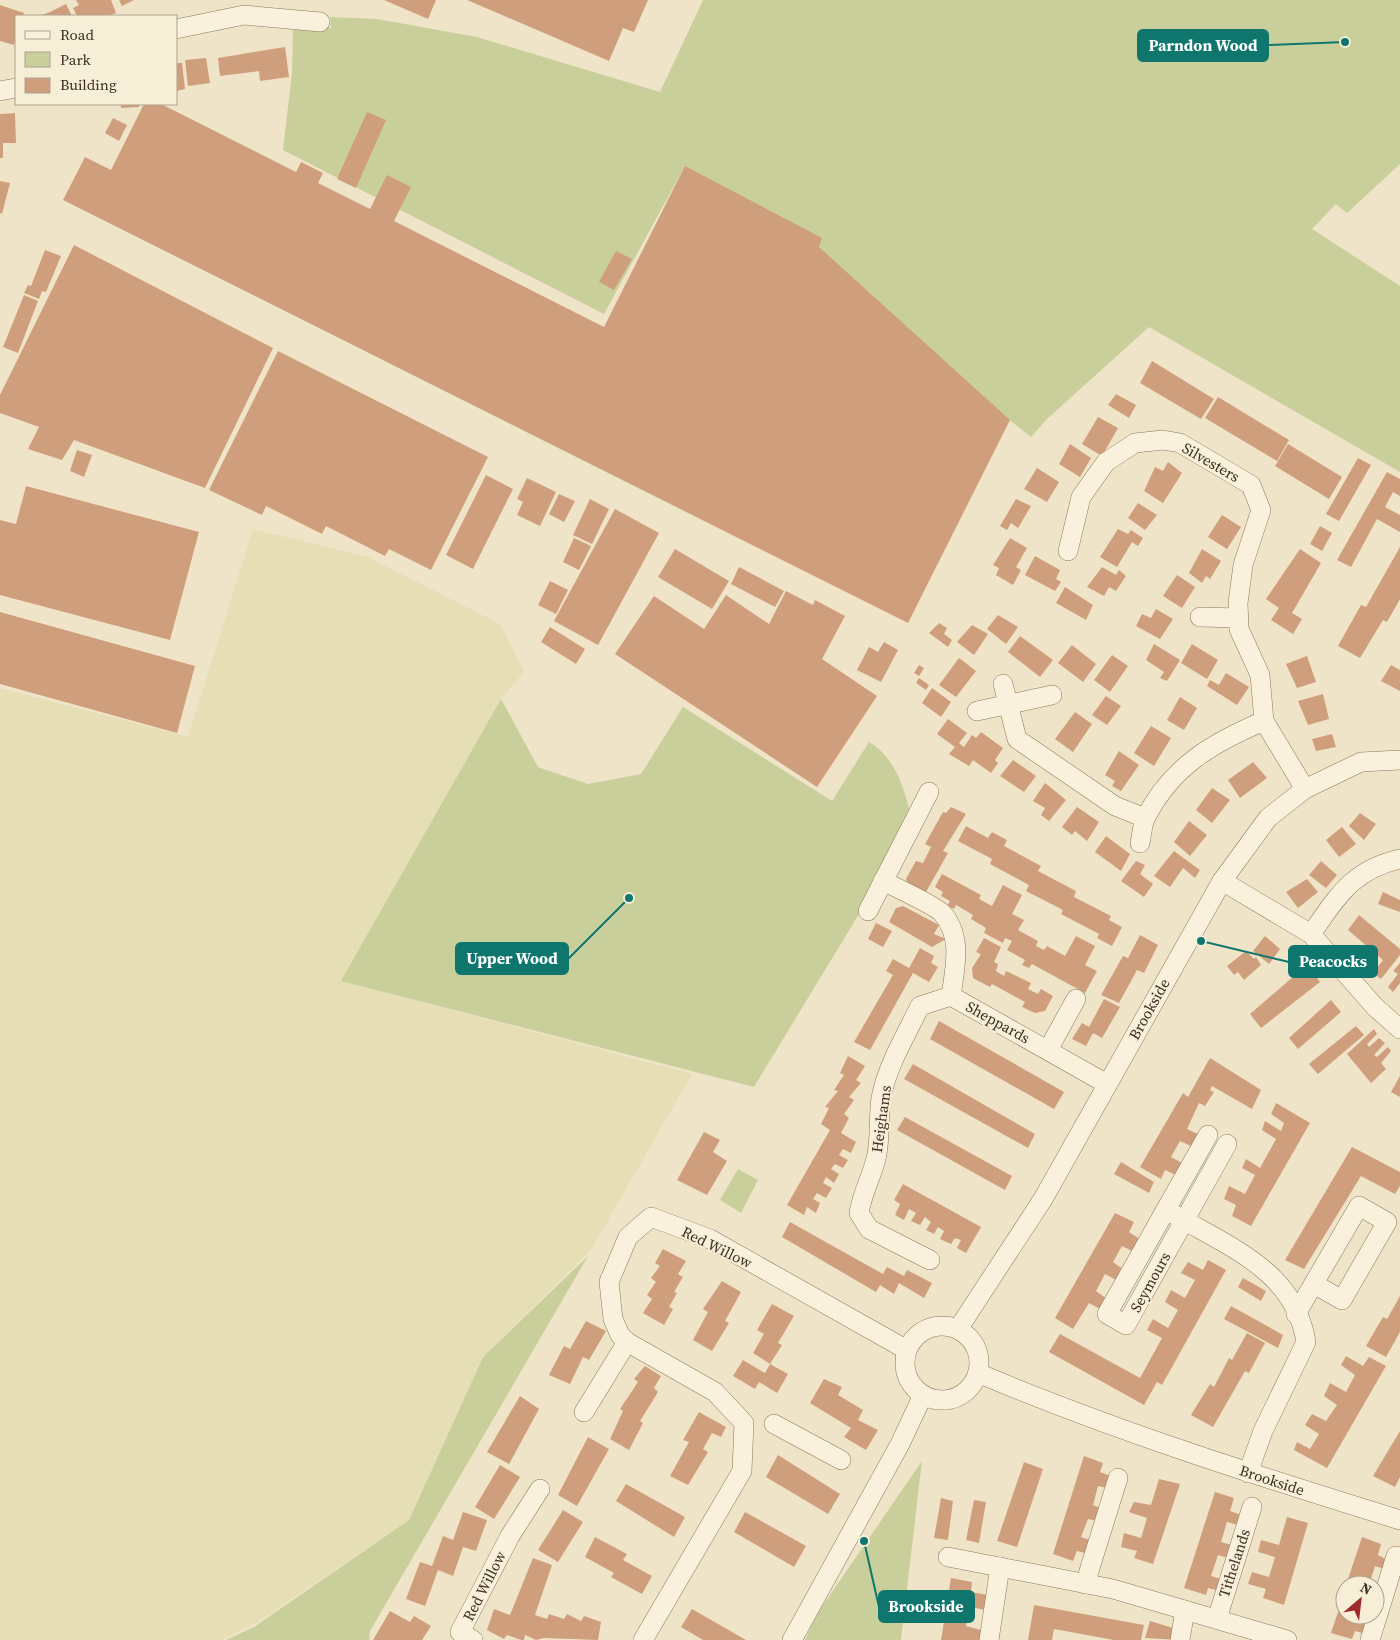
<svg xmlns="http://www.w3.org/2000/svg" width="1400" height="1640" viewBox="0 0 1400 1640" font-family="'Source Serif 4',serif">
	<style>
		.farmland { fill: #e6deb5 }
		.green { fill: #c9cf9b }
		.building { fill: #cf9f7d }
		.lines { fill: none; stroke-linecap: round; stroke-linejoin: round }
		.minor-casing { stroke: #8d765c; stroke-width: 20 }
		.minor { stroke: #faf1dc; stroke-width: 19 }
		.labels { text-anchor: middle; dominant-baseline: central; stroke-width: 4; stroke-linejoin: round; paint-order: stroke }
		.street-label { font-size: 15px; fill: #3d2e20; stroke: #f7eed8 }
		.leader { fill: none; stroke: #0f766e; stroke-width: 2 }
		.callout-dot { fill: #0f766e; stroke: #f7eed8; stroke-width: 2 }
		.callout { fill: #0f766e; stroke: #0f766e; stroke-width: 2 }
		.callout-label { font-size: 16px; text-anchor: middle; font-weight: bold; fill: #fff }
	</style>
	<rect width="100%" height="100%" fill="#f0e4c8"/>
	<path class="farmland" d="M253 529 367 557 500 624 524 672 501 699 342 981 692 1074 591 1250 483 1357 409 1520 256 1623 221 1640H0V688L188 737Z"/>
	<g class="green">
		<path d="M703 0H1400V164L1347 213 1336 204 1312 229 1400 286V472L1149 327 1047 419 1031 437 685 166 604 314 283 150 292 73 293 28H331L330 17 377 19 477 37 660 92Z"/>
		<path d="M501 699 538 767 588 784 641 774 683 707 832 801 869 742C898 759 906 795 913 825L754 1087 341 981Z"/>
		<path d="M738 1169 758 1180 741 1213 720 1200Z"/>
		<path d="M588 1256 370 1631 369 1640H226L254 1627 409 1520 483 1357Z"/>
		<path d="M922 1461 901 1640H805L817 1614Z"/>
	</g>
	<g class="building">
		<path d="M76 0H111L116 13 108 16H77L73 8 79 5Z"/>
		<path d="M119 0H134L122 6Z"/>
		<path d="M384 0H436L428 19Z"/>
		<path d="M467 0H648L634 32 623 28 609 61Z"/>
		<path d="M66 4 72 16H39L50 12Z"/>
		<path d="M0 5 24 13 23 16H16V37L14 45 0 41Z"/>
		<path d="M285 47 289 77 260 81 259 71 220 76 218 58Z"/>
		<path d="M206 58 210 83 188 86 185 60Z"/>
		<path d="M176 63H182L185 89 176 91Z"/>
		<path d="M121 104H139V107L121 108Z"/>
		<path d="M144 104H161L296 172 301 162 323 173 318 183 370 209 387 175 411 187 394 221 604 327 685 166 822 238 819 247 1010 420 908 623 63 200 85 157 111 170Z"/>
		<path d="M367 112 386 120 356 188 337 179Z"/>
		<path d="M15 113 16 143H3V158H0V114Z"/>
		<path d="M113 118 127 125 119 141 105 133Z"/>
		<path d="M0 181 10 183 2 214 0 213Z"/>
		<path d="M74 245 273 348 205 488 74 440 62 460 28 449 39 427 0 413V395Z"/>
		<path d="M45 250 61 256 46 292 42 291 39 299 24 293 28 285 31 286Z"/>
		<path d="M616 251 632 259 614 290 599 282Z"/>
		<path d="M24 295 38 301 18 353 3 347Z"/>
		<path d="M278 351 488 457 431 570 389 549 385 556 326 526 322 534 266 506 262 515 209 490Z"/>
		<path d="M1152 361 1214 399 1201 419 1140 383Z"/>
		<path d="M1116 394 1136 405 1129 418 1108 405Z"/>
		<path d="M1218 397 1289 440 1277 461 1205 418Z"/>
		<path d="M1098 417 1118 428 1102 456 1082 444Z"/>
		<path d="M1070 444 1091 458 1080 477 1059 464Z"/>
		<path d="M1288 444 1342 477 1329 499 1275 466Z"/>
		<path d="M77 450 92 455 84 477 70 471Z"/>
		<path d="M1358 458 1371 465 1339 521 1326 514Z"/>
		<path d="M1168 462 1182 473 1163 503 1144 491 1155 467 1163 471Z"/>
		<path d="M1037 468 1059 482 1047 502 1024 489Z"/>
		<path d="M1387 472 1400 479V496L1393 492 1385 507 1400 515V532L1377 519 1351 567 1337 560Z"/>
		<path d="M486 475 513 489 473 569 446 555Z"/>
		<path d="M527 478 556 492 540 526 517 515 523 502 517 499Z"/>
		<path d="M26 486 199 532 170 640 0 595V520L16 524Z"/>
		<path d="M559 494 575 501 564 522 549 514Z"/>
		<path d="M590 499 609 509 592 544 573 535Z"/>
		<path d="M1016 499 1031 506 1018 528 1011 523 1007 530 1000 526Z"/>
		<path d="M1138 503 1157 515 1145 530 1128 518Z"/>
		<path d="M615 509 659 533 598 645 554 621Z"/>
		<path d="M1222 515 1241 527 1227 549 1208 537Z"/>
		<path d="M1320 526 1332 533 1322 551 1310 544Z"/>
		<path d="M1118 529 1128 534 1131 530 1143 538 1138 546 1132 542 1117 567 1100 557Z"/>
		<path d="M574 538 591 546 579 570 563 562Z"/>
		<path d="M1010 538 1027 548 1016 567 1021 570 1013 585 996 575 999 568 993 565Z"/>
		<path d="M1400 547V599L1387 622 1383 620 1360 658 1338 646 1361 605 1366 607Z"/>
		<path d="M675 549 729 581 712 609 658 577Z"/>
		<path d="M1202 549 1221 561 1210 579 1206 576 1202 583 1189 573Z"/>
		<path d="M1300 549 1321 563 1292 613 1302 619 1293 634 1271 620 1279 608 1266 599Z"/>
		<path d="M1035 556 1060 570 1056 579 1061 582 1055 591 1025 575Z"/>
		<path d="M739 567 784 591 775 607 731 584Z"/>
		<path d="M1102 567 1116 575 1119 570 1126 576 1116 591 1109 587 1104 596 1087 587Z"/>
		<path d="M1177 575 1195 587 1182 608 1163 596Z"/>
		<path d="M550 581 568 590 556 614 538 605Z"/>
		<path d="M1065 587 1093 605 1086 620 1056 603Z"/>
		<path d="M786 591 813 605 815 600 845 616 822 659 877 696 817 787 615 654 654 596 704 629 726 595 769 624Z"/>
		<path d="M1156 609 1173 619 1160 639 1136 626 1142 614 1151 618Z"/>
		<path d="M0 612 195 666 177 733 0 684Z"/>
		<path d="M998 615 1018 627 1006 644 987 629Z"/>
		<path d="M939 623 947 628 944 634 952 640 948 647 929 633Z"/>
		<path d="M972 625 988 634 974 655 957 642Z"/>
		<path d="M550 627 585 649 576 664 541 642Z"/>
		<path d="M1020 636 1053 660 1040 677 1008 652Z"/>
		<path d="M884 642 898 650 881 682 857 670 869 647 878 652Z"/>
		<path d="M1154 644 1180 660 1167 681 1160 678 1164 672 1146 660Z"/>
		<path d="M1192 644 1218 660 1207 679 1181 663Z"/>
		<path d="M1072 645 1096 664 1083 682 1058 663Z"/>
		<path d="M1112 655 1128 666 1110 692 1094 680Z"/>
		<path d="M1307 656 1316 682 1297 688 1286 664Z"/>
		<path d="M959 658 976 671 956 697 939 685Z"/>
		<path d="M919 665 924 668 919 676 914 673Z"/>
		<path d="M1391 665 1400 670V691L1381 681Z"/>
		<path d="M1226 673 1249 687 1237 705 1207 686 1210 680 1219 685Z"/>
		<path d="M919 678 929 685 926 690 916 683Z"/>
		<path d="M932 688 951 702 941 717 922 703Z"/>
		<path d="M1323 694 1329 719 1308 725 1298 701Z"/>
		<path d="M1106 696 1121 706 1107 725 1092 715Z"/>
		<path d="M1180 697 1197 708 1184 730 1167 720Z"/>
		<path d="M1075 712 1092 724 1073 752 1055 739Z"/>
		<path d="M948 719 967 733 959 743 964 747 972 735 976 738 981 732 1003 748 995 760 998 763 991 773 973 760 969 766 949 754 955 747 937 734Z"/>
		<path d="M1151 726 1171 738 1154 766 1134 753Z"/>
		<path d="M1332 734 1336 747 1316 751 1312 739Z"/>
		<path d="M1119 751 1139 765 1121 791 1112 786 1115 781 1105 775Z"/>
		<path d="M1013 760 1036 776 1024 792 1000 776Z"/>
		<path d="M1253 762 1267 778 1240 798 1228 780Z"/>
		<path d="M1045 783 1066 800 1049 821 1041 815 1045 808 1033 801Z"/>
		<path d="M1212 788 1230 800 1212 823 1196 810Z"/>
		<path d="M951 807 966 814 943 851 948 853 926 892 910 887 906 879 916 861 923 863 931 847 925 844 943 812 946 813Z"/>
		<path d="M1077 807 1099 822 1087 841 1075 831 1072 835 1062 827Z"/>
		<path d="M1360 813 1376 824 1364 840 1349 826Z"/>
		<path d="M1189 821 1207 835 1190 856 1174 842Z"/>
		<path d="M966 826 988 838 992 832 1007 840 1004 846 1041 866 1038 871 1076 891 1074 897 1111 916 1109 920 1122 927 1112 946 1097 938 1099 934 1061 914 1063 910 1026 891 1029 885 990 864 992 859 958 841Z"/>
		<path d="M1342 827 1356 844 1339 857 1326 840Z"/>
		<path d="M1106 836 1130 854 1121 871 1095 852Z"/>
		<path d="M1174 851 1200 870 1195 878 1183 868 1170 887 1154 876Z"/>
		<path d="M1136 861 1145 865 1140 874 1153 884 1144 897 1121 881Z"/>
		<path d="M1321 861 1337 875 1326 888 1309 875Z"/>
		<path d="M942 874 981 895 979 899 992 906 1003 885 1022 895 1012 914 1024 920 1018 930 1038 941 1036 946 1044 950 1047 946 1065 956 1076 936 1095 946 1085 965 1097 971 1085 993 1032 964 1029 968 1022 965 1025 960 1007 950 1012 941 1005 938 1003 943 984 933 986 928 971 919 973 915 956 905 954 909 947 906 950 901 941 896 943 892 935 887Z"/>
		<path d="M1307 879 1318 892 1298 908 1286 892Z"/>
		<path d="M1383 892 1400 900V912L1378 904Z"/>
		<path d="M903 906 939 925 934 934 946 939 932 947 889 922 896 908Z"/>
		<path d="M1359 915 1400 949V955L1381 979 1373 973 1383 960 1348 930Z"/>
		<path d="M876 923 892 931 883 947 868 939Z"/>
		<path d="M1140 935 1158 945 1144 973 1137 970 1119 1003 1101 995 1123 956 1128 958Z"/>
		<path d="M1265 936 1280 949 1269 964 1253 951Z"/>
		<path d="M984 938 1001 947 994 962 998 964 996 971 1004 976 1006 971 1031 983 1028 989 1038 994 1041 989 1053 996 1045 1011 1035 1013 1022 1007 1025 1002 992 984 990 987 973 978 972 968 981 954 976 952Z"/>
		<path d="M920 948 934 956 931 963 938 967 929 982 913 973 870 1050 854 1042 893 975 886 971 893 959 909 968Z"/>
		<path d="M1246 951 1254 959 1256 957 1261 965 1244 980 1238 972 1234 975 1227 966Z"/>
		<path d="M1400 963V983L1393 992 1388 987 1398 974 1393 971Z"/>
		<path d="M1307 965 1320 982 1261 1028 1250 1014Z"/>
		<path d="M1104 999 1120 1007 1102 1038 1093 1033 1086 1046 1072 1039 1082 1023 1089 1027Z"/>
		<path d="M1331 1000 1341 1012 1298 1049 1289 1038Z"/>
		<path d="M939 1021 1064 1092 1054 1109 930 1039Z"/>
		<path d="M1356 1026 1364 1035 1318 1074 1309 1064Z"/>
		<path d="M1374 1029 1377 1034 1367 1044 1369 1047 1379 1038 1385 1043 1374 1055 1377 1057 1388 1047 1391 1051 1381 1063 1386 1069 1371 1083 1347 1054Z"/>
		<path d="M848 1056 865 1066 856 1080 861 1083 849 1097 854 1100 844 1114 849 1118 841 1133 856 1142 851 1153 843 1149 839 1155 848 1160 843 1168 835 1164 831 1169 839 1174 834 1183 826 1177 823 1183 832 1188 826 1198 817 1193 813 1199 820 1203 816 1213 807 1207 804 1215 787 1205 830 1130 821 1124 829 1108 825 1107 838 1091 834 1090 844 1075 840 1073Z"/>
		<path d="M1210 1058 1261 1090 1252 1109 1212 1086 1210 1090 1214 1092 1205 1106 1199 1103 1187 1129 1200 1135 1193 1147 1180 1141 1171 1157 1184 1164 1178 1176 1165 1170 1161 1179 1140 1167 1183 1093 1188 1097Z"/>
		<path d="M913 1064 1035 1134 1028 1148 904 1079Z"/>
		<path d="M1400 1076V1097L1391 1092Z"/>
		<path d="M1276 1103 1310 1123 1251 1226 1232 1216 1236 1205 1224 1199 1229 1186 1245 1194 1255 1175 1242 1168 1246 1159 1260 1168 1276 1139 1262 1130 1265 1121 1281 1131 1284 1123 1271 1114Z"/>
		<path d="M905 1117 1012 1176 1005 1190 897 1130Z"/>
		<path d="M704 1132 720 1140 713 1152 727 1161 707 1195 677 1180Z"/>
		<path d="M1352 1147 1400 1172V1186L1395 1194 1361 1176 1304 1269 1285 1260Z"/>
		<path d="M1121 1162 1154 1182 1149 1193 1114 1174Z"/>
		<path d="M903 1184 981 1227 966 1253 957 1248 961 1240 955 1238 951 1244 940 1239 944 1231 938 1227 934 1234 926 1230 931 1222 925 1217 920 1225 911 1221 916 1213 909 1209 904 1220 895 1215 900 1204 894 1200Z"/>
		<path d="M1115 1213 1134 1222 1129 1232 1141 1240 1134 1252 1122 1246 1113 1262 1124 1270 1118 1281 1105 1274 1096 1291 1107 1299 1102 1310 1089 1303 1073 1329 1055 1318Z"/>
		<path d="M790 1222 883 1274 887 1267 904 1276 907 1270 932 1283 924 1298 899 1283 894 1294 880 1285 876 1292 782 1237Z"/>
		<path d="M663 1249 686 1261 678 1274 683 1277 674 1292 677 1293 669 1307 673 1309 664 1325 643 1313 652 1299 647 1295 656 1282 651 1278 660 1266 655 1263Z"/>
		<path d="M1208 1260 1226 1270 1162 1385 1157 1382 1144 1405 1049 1352 1060 1334 1140 1378 1162 1338 1147 1330 1153 1319 1168 1328 1178 1310 1165 1302 1171 1290 1185 1298 1195 1280 1181 1273 1188 1262 1203 1270Z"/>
		<path d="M1243 1278 1266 1291 1261 1301 1238 1287Z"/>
		<path d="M722 1281 741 1292 725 1321 729 1323 712 1351 693 1340 708 1312 703 1309Z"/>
		<path d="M1400 1296V1332L1386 1357 1366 1346 1383 1317 1387 1319Z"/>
		<path d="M772 1304 794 1316 778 1343 782 1345 770 1364 753 1353 764 1334 757 1330Z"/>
		<path d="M1231 1306 1283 1335 1278 1348 1224 1319Z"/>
		<path d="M586 1321 606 1331 589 1360 583 1357 570 1384 549 1375 564 1346 570 1349Z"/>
		<path d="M1247 1333 1265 1343 1249 1373 1245 1371 1213 1427 1191 1415 1210 1384 1214 1387 1229 1358 1232 1360Z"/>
		<path d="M1346 1356 1363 1366 1369 1357 1386 1366 1327 1468 1294 1450 1297 1442 1310 1449 1319 1434 1305 1425 1312 1414 1326 1421 1337 1405 1324 1396 1330 1383 1346 1392 1355 1375 1341 1365Z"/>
		<path d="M743 1360 765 1373 770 1364 788 1374 777 1393 759 1382 755 1389 733 1376Z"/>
		<path d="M645 1366 661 1376 654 1388 658 1392 640 1421 643 1423 629 1450 610 1439 623 1411 620 1409 638 1382 634 1379Z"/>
		<path d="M824 1379 842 1387 838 1395 863 1410 858 1420 878 1430 866 1450 844 1437 851 1428 810 1403Z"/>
		<path d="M520 1396 539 1409 509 1464 487 1452Z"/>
		<path d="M699 1412 726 1427 721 1437 712 1433 703 1449 708 1452 688 1485 670 1476 689 1442 683 1440Z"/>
		<path d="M1400 1431V1477L1395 1487 1373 1476Z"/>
		<path d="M588 1437 609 1449 577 1506 558 1495Z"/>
		<path d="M778 1455 840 1494 828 1514 766 1477Z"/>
		<path d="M1084 1456 1103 1463 1100 1472 1116 1478 1112 1489 1098 1486 1093 1505 1105 1510 1102 1522 1088 1519 1081 1537 1096 1542 1092 1555 1077 1551 1073 1561 1053 1554Z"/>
		<path d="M1024 1462 1043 1469 1017 1547 997 1541Z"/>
		<path d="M500 1465 520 1477 494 1519 475 1507Z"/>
		<path d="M1159 1479 1180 1484 1153 1564 1134 1558 1137 1551 1121 1547 1124 1533 1141 1538 1147 1518 1129 1512 1134 1502 1151 1505Z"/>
		<path d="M626 1484 685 1517 674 1537 616 1501Z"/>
		<path d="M1215 1492 1234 1498 1230 1511 1244 1516 1241 1526 1227 1522 1221 1542 1235 1546 1231 1559 1218 1555 1211 1576 1224 1580 1220 1591 1208 1588 1206 1595 1184 1588Z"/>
		<path d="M941 1498 953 1501 948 1540 934 1538Z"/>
		<path d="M974 1500 986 1502 979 1543 966 1540Z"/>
		<path d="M563 1510 583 1522 558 1562 538 1550Z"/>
		<path d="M463 1512 487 1520 476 1551 463 1547 453 1576 438 1570 425 1606 406 1599 420 1562 432 1566 443 1536 453 1540Z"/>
		<path d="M745 1512 806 1546 794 1567 734 1532Z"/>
		<path d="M1287 1517 1308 1523 1284 1605 1263 1598 1266 1589 1248 1584 1252 1572 1269 1577 1275 1557 1258 1552 1261 1540 1279 1545Z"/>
		<path d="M595 1537 627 1554 623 1560 652 1576 642 1594 611 1577 614 1573 585 1557Z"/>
		<path d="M1362 1537 1381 1544 1378 1555 1391 1562 1388 1570 1375 1566 1369 1585H1346Z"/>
		<path d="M533 1558 552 1565 535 1615 547 1619 549 1614 564 1619 567 1614 581 1621 584 1616 601 1622 598 1640 544 1638 536 1640 525 1635 524 1640H521L507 1635 504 1639 487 1630 494 1609 510 1615Z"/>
		<path d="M951 1578 972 1582 971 1592 988 1595 986 1610 970 1607 966 1626 981 1630 980 1640H941Z"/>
		<path d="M1345 1591V1615H1361L1360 1619 1373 1624 1369 1635 1355 1631 1352 1639 1331 1633Z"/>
		<path d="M1034 1605 1144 1625 1141 1640H1114L1054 1629 1052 1640H1028Z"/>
		<path d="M692 1609 746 1640H703L681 1627Z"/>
		<path d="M390 1611 410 1622 414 1616 431 1626 422 1640H373Z"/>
		<path d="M1150 1621 1180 1630 1179 1640 1145 1638Z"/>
	</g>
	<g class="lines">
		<defs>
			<g id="minor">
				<path d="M176 29 244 15 320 22"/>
				<path d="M0 91 16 88"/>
				<path d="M1068 551 1081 497 1106 462 1135 443 1163 440 1180 443 1251 485 1261 510 1243 565 1238 603 1239 629 1260 675 1264 721 1305 789"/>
				<path d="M1200 617 1239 618"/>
				<path d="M1003 684 1017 739 1115 806 1145 818"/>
				<path d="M977 711 1052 695"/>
				<path d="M1140 843C1142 835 1142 824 1146 817 1172 766 1214 742 1264 721"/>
				<path d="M883 881C895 887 936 906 942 913 963 936 955 968 951 996L1107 1084"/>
				<path d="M1222 881 1311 934 1375 1007 1400 1029"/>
				<path d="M868 911 929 792"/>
				<path d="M1311 934C1338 896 1352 870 1400 859"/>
				<path d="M1048 1050 1076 999"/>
				<path d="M1208 1135 1107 1314 1126 1325 1227 1144"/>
				<path d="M1175 1215C1229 1247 1295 1271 1306 1342L1263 1431 1248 1473"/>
				<path d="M930 1260 869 1229 859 1213C862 1194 871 1178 876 1159 881 1138 878 1118 881 1098 887 1066 906 1035 920 1006L951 996"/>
				<path d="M1296 1314 1359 1206 1387 1222 1342 1300 1314 1284"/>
				<circle cx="942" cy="1363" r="37"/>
				<path d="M958 1329 1043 1199 1222 881 1268 818 1305 789 1361 762 1400 760"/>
				<path d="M978 1373C1115 1431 1258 1476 1400 1520"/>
				<path d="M584 1412 627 1342"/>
				<path d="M774 1424 841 1460"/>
				<path d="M948 1557 1113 1589 1287 1640"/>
				<path d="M1085 1584 1118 1478"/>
				<path d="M1217 1619 1252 1507"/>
				<path d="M473 1640 460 1632 510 1536 540 1489"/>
				<path d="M643 1640 742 1471 744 1423 715 1392 627 1342 620 1335 613 1319 609 1282 628 1237 651 1217 710 1239 907 1350"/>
				<path d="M792 1640 900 1444 923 1395"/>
				<path d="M989 1640 1000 1567"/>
				<path d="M1180 1640 1185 1610"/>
				<path d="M1370 1640 1396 1556"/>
			</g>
		</defs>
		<use href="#minor" class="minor-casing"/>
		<use href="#minor" class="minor"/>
	</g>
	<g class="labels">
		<g class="street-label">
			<text transform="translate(1211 462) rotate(30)">Silvesters</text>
			<text transform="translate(1149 1009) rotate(-61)">Brookside</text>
			<text transform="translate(998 1022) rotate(29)">Sheppards</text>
			<text transform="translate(881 1119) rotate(-82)">Heighams</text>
			<text transform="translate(717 1247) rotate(26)">Red Willow</text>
			<text transform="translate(1150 1282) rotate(-61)">Seymours</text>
			<text transform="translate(1272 1480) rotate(18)">Brookside</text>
			<text transform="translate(1234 1563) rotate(-72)">Tithelands</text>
			<text transform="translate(484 1586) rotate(-63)">Red Willow</text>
		</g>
	</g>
	<path class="leader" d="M1345 42L1268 45M629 898L568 959M1201 941L1289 962M864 1541L879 1607"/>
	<g class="callout-dot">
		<circle cx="1345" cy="42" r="5"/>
		<circle cx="629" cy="898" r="5"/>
		<circle cx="1201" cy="941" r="5"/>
		<circle cx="864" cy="1541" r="5"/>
	</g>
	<g class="callout">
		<rect x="1138" y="30" width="130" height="31" rx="5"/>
		<rect x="456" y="943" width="112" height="31" rx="5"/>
		<rect x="1289" y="946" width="88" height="31" rx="5"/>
		<rect x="879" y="1591" width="95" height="31" rx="5"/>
	</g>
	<g class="callout-label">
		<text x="1203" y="51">Parndon Wood</text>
		<text x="512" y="964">Upper Wood</text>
		<text x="1333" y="967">Peacocks</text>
		<text x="926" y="1612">Brookside</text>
	</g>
	<rect x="15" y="15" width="162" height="90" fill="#f7eed8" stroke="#ada18e"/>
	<rect x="25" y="31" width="25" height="8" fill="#faf1dc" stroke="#ada18e"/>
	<text x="60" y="40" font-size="15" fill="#3d2e20">Road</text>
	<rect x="25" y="52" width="25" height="15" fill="#c9cf9b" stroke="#ada18e"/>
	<text x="60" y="65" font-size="15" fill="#3d2e20">Park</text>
	<rect x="25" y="78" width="25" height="15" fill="#cf9f7d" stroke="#ada18e"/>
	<text x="60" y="90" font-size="15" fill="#3d2e20">Building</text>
	<g transform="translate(1360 1600) rotate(28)"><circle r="24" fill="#f7eed8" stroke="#ada18e"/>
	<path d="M0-4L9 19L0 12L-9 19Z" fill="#9e2a2b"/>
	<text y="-8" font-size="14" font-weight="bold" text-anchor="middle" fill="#3d2e20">N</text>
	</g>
</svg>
